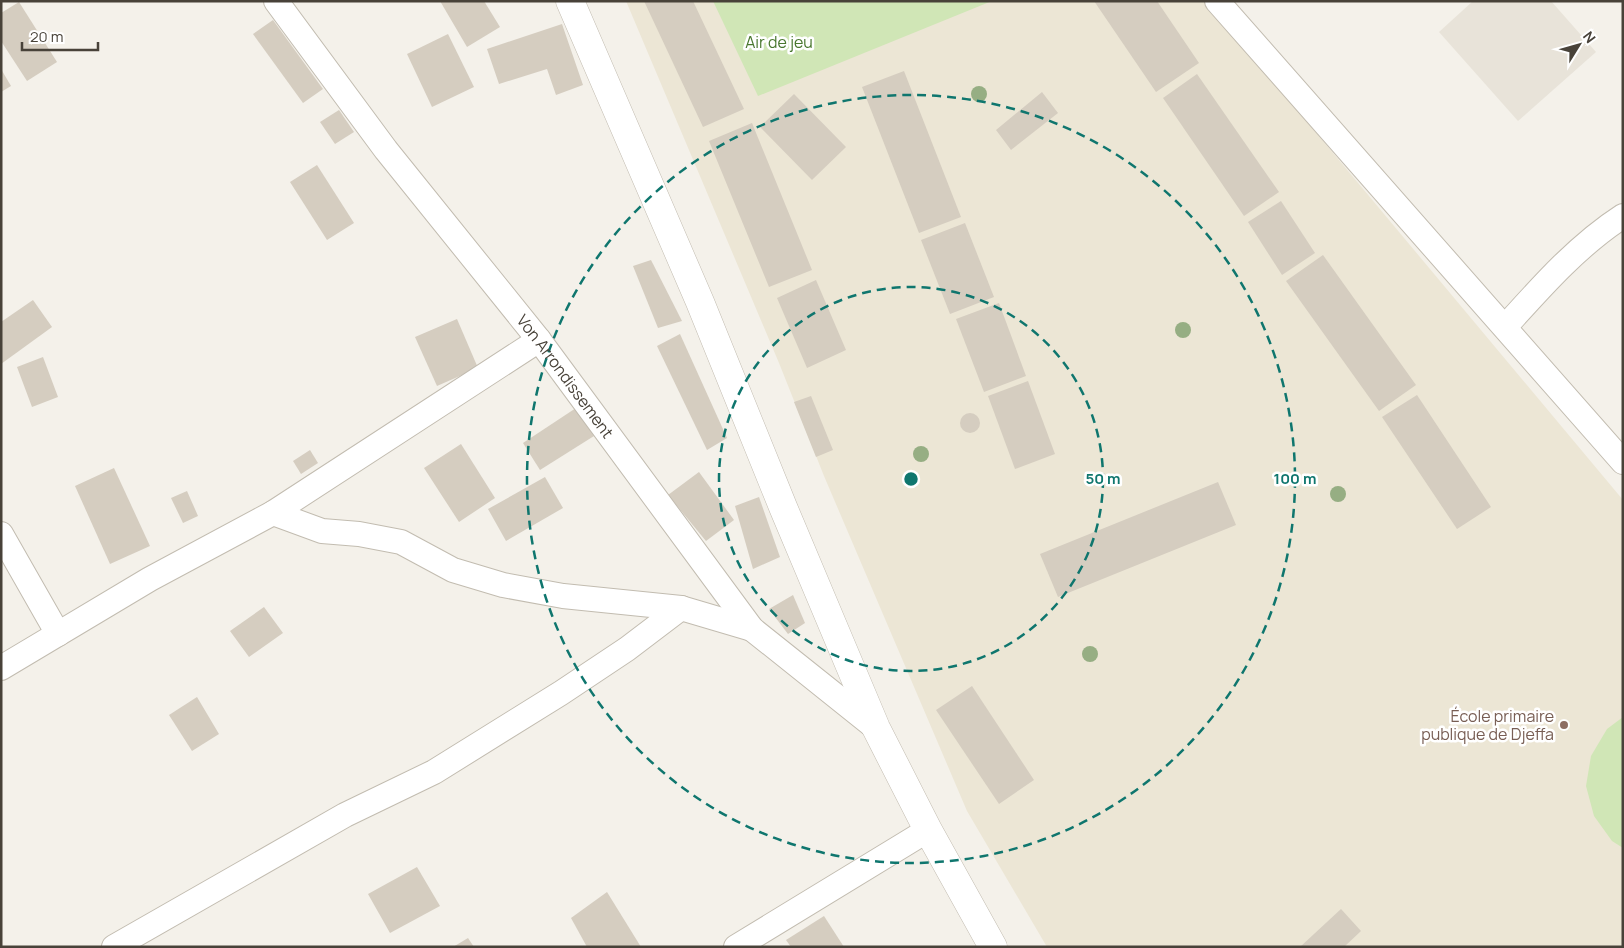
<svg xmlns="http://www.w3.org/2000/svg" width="1624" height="948" viewBox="0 0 1624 948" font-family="Manrope,sans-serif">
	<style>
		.residential { fill: #e8e3d9 }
		.education { fill: #ece6d5 }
		.green { fill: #d0e6b6 }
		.building { fill: #d5cdc0 }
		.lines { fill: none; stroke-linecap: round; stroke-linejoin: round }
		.minor-casing { stroke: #c2bcb0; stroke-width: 26 }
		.tertiary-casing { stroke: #c2bcb0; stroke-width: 29 }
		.minor { stroke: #fff; stroke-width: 24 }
		.tertiary { stroke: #fff; stroke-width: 28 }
		.tree { fill: #96ae83 }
		.ring { fill: none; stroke: #0f766e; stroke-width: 2.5; stroke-dasharray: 9 6 }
		.education-dot { fill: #8d6e63; stroke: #fff; stroke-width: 2 }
		.labels { text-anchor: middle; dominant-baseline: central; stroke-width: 5; stroke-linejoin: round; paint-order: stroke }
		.park-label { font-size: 16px; fill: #49772f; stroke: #fff }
		.street-label { font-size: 16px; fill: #484239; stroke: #fff }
		.education-label { font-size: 16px; fill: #785e54; stroke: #fff; text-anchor: end }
		.centre { fill: #0f766e; stroke: #fff; stroke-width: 2.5 }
		.ring-label { font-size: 15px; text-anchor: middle; font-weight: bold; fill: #0f766e; stroke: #fff; stroke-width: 5; stroke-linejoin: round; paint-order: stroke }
	</style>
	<rect width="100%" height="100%" fill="#f4f1ea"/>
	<path class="residential" d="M1473 1H1551L1596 52 1518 121 1439 32Z"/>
	<path class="education" d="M626 1H1206L1623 500V947H1047L967 811 824 476 779 363Z"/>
	<g class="green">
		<path d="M713 1H992L758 96Z"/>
		<path d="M1623 717V848L1612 841 1594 816 1586 786 1591 756 1607 729Z"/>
	</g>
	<g class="building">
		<path d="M440 1H484L500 27 467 47Z"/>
		<path d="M644 1H693L744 109 703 127Z"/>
		<path d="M1094 1H1157L1199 63 1156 92Z"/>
		<path d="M19 2 57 62 27 81 1 41V13Z"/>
		<path d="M273 20 323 89 303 103 253 34Z"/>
		<path d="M562 24 583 85 556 95 547 69 499 84 487 49Z"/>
		<path d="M448 34 474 87 432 107 407 54Z"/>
		<path d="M1 69 11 86 1 92Z"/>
		<path d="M904 71 961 217 919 233 862 87Z"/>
		<path d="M1197 74 1279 192 1244 216 1163 98Z"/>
		<path d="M1042 92 1058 113 1011 150 996 130Z"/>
		<path d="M794 94 846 147 812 180 760 127Z"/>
		<path d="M339 110 354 132 335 144 320 122Z"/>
		<path d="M752 123 812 270 769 287 709 141Z"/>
		<path d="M317 165 354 223 327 240 290 182Z"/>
		<path d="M1281 201 1315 253 1282 275 1248 222Z"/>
		<path d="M965 223 994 297 950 314 921 240Z"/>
		<path d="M1323 255 1416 385 1379 411 1286 281Z"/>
		<path d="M651 260 682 321 658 328 633 266Z"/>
		<path d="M816 280 846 350 807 368 777 298Z"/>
		<path d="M33 300 52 327 1 364V322Z"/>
		<path d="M999 303 1026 376 984 392 956 319Z"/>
		<path d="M457 319 478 368 437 386 415 337Z"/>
		<path d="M680 334 727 438 707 450 657 346Z"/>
		<path d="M43 357 58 397 32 407 17 367Z"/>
		<path d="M1028 381 1055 454 1015 469 988 396Z"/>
		<path d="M1417 395 1491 507 1457 529 1382 417Z"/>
		<path d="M811 396 833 450 816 457 794 402Z"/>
		<path d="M576 408 594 436 540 470 523 443Z"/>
		<circle cx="970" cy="423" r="10"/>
		<path d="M461 444 495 498 459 522 424 468Z"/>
		<path d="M310 450 318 463 301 474 293 461Z"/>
		<path d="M114 468 150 546 110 564 75 486Z"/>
		<path d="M699 472 734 520 706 541 668 495Z"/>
		<path d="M545 477 563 508 506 541 488 509Z"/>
		<path d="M1218 482 1236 525 1058 597 1040 554Z"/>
		<path d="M187 491 198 516 183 523 171 498Z"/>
		<path d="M759 497 780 557 753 569 735 506Z"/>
		<path d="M793 595 805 623 788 634 769 609Z"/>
		<path d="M264 607 283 633 249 657 230 631Z"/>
		<path d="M972 686 1034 780 999 804 936 710Z"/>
		<path d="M197 697 219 734 192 751 169 715Z"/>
		<path d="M417 867 440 906 390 933 368 894Z"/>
		<path d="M607 892 641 947H587L571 918Z"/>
		<path d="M1341 909 1361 931 1344 947H1300Z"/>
		<path d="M824 916 844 947H791L786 940Z"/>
		<path d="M468 938 474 947H453Z"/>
	</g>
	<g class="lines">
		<defs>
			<g id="minor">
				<path id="s1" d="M276 1 386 150 539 340 752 629 876 728"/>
				<path d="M1217 1 1623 462"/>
				<path d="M1505 327C1541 287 1578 245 1623 216"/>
				<path d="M273 513 322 531 359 534 401 542 453 570 503 585 563 596 681 608 752 629"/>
				<path d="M1 534 58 634"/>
				<path d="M1 668 150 579 273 513 539 340"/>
				<path d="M114 947 345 815 434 772 561 693 627 649 681 608"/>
				<path d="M736 947 928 830"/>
			</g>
			<path id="tertiary" d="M570 1 700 302 783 507 876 728 928 830 993 947"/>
		</defs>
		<use href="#minor" class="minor-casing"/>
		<use href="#tertiary" class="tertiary-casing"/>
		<use href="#minor" class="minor"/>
		<use href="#tertiary" class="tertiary"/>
	</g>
	<g class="tree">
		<circle cx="979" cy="94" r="8"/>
		<circle cx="1183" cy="330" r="8"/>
		<circle cx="921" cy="454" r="8"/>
		<circle cx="1338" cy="494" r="8"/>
		<circle cx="1090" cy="654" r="8"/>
	</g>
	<g class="ring">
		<circle cx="911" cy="479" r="192"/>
		<circle cx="911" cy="479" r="384"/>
	</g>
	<circle class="education-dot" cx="1564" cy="725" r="5"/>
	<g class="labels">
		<g class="park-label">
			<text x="779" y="42">Air de jeu</text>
		</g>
		<g class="street-label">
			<text stroke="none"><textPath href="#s1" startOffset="474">Von Arrondissement</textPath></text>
		</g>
		<g class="education-label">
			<text x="1554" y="716">École primaire<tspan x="1554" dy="18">publique de Djeffa</tspan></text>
		</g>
	</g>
	<circle cx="911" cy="479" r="8" class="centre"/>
	<g class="ring-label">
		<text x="1103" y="484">50 m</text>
		<text x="1295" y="484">100 m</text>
	</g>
	<rect width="1624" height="948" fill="none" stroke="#484239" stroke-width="5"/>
	<g transform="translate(1579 45) rotate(53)" stroke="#ffffff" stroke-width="4" paint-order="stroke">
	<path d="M0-4L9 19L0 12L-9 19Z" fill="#484239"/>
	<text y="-8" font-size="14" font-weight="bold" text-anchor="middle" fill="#484239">N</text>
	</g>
	<path d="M22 42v8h76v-8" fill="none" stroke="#484239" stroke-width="2.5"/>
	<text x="30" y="42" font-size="15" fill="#484239" stroke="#ffffff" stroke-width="4" paint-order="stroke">20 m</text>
</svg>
